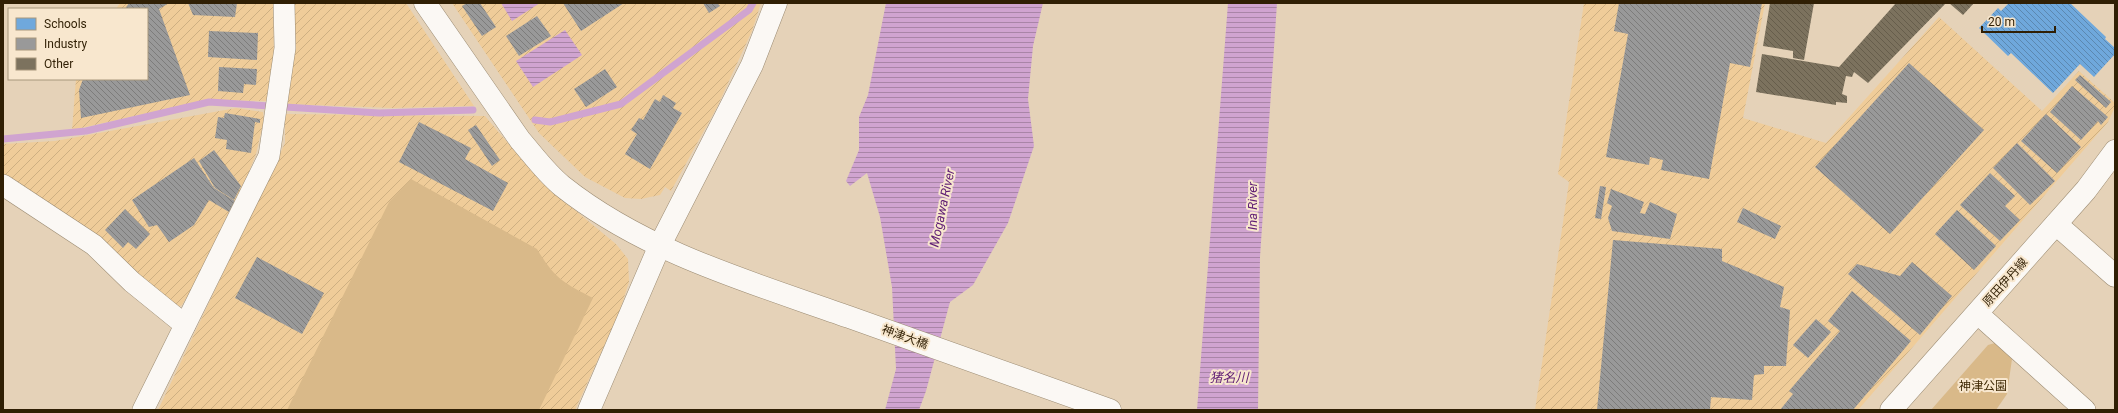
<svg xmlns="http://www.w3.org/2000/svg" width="2118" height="413" viewBox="0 0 2118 413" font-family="Roboto,'Noto Sans JP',sans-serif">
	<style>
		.industrial { fill: url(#industrial-furrows) }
		.green { fill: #d9b989 }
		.water { fill: url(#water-rules) }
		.schools { fill: url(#schools-back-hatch) }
		.industry { fill: url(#industry-back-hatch) }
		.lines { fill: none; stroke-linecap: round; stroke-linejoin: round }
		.stream { stroke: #d0a4d0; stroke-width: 7 }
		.building { fill: url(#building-back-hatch) }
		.minor-casing { stroke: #9b8b72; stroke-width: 22 }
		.tertiary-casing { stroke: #9b8b72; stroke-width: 23 }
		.minor { stroke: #fbf8f4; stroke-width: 21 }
		.tertiary { stroke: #fbf8f4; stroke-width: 22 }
		.labels { text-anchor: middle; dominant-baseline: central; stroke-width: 4; stroke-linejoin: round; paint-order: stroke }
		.street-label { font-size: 12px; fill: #301f04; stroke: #f8e7ce }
		.park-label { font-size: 12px; fill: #3f2a05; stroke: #f8e7ce }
		.water-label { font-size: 13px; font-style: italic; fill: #5f1d74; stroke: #f8e7ce }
	</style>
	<defs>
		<pattern id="industrial-furrows" width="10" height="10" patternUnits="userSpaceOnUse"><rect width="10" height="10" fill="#efcc99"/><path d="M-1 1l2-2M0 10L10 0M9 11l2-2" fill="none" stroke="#cdaf82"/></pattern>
		<pattern id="water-rules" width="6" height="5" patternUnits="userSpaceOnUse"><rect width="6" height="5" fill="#d0a4d0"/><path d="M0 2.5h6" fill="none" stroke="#a985a7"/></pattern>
		<pattern id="schools-back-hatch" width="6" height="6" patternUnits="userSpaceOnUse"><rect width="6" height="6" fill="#6fa8dc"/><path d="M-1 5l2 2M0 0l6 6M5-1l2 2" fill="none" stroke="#5c88b0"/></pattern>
		<pattern id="industry-back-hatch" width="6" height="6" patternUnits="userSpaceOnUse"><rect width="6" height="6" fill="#999"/><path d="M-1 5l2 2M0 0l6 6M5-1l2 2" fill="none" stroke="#7d7c7b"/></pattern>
		<pattern id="building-back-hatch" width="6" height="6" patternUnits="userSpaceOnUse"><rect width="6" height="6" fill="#7c725e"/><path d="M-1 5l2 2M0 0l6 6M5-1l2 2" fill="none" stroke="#665d4b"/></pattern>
	</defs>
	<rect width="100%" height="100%" fill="#e5d2b8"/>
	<g class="industrial">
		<path d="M120 3H273L274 58 268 101 207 100 72 130 76 79H147V9H116Z"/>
		<path d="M292 3H406L474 106 392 108 285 104Z"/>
		<path d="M452 3H761L752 31 717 107 671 191 665 187 660 195 641 199 625 198 585 177 539 133Z"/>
		<path d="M1584 3H1765L1743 118 1826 143 1939 17 2042 111 2079 71 2115 103V107L2108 122 1858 410H1535L1569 182 1558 174Z"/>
		<path d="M236 108 263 112 264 120 256 154 241 192 197 280 182 305 173 310 3 180V144L55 141Z"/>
		<path d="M285 114 485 116 542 183 616 244 628 259 629 282 619 313 575 410H158L285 143Z"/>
	</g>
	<g class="green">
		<path d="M411 179 537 249C555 279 564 283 593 298L539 410H287L389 202Z"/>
		<path d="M1995 343 2012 359 2007 394 1996 410H1931L1988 345Z"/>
	</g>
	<g class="water">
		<path d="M501 3H540L512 21Z"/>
		<path d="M886 3H1043L1033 46 1028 99 1034 146 1008 223 973 285 950 302 926 391 919 410H885L896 369 892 287 880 217 867 173 850 186 846 181 859 150V117L868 95Z"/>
		<path d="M1228 3H1277L1260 257 1258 410H1197Z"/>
		<path d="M565 30 582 55 533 87 516 61Z"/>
	</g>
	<path class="schools" d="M2009 3H2070L2106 37 2105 39 2115 48V54L2094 77 2080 64 2053 93 2011 53 2008 56 1979 28 1998 8 2001 11Z"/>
	<g class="industry">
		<path d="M129 3H169L159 9 190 95 81 118 79 90 83 79H147V9H125Z"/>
		<path d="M188 3H237L235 17 193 15Z"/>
		<path d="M467 3H480L496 27 482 36 462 6Z"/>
		<path d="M563 3H624L581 31Z"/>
		<path d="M703 3H717L720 6 709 13Z"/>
		<path d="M1619 3H1762L1750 67 1730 63 1709 179 1661 170 1663 160 1650 157 1649 165 1606 157 1628 34 1614 31Z"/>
		<path d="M537 16 551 36 519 56 506 36Z"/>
		<path d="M209 31 258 33 257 60 208 57Z"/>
		<path d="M1909 63 1984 130 1890 234 1815 167Z"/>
		<path d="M219 67 257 69 256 85 244 84 243 93 218 91Z"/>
		<path d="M605 69 617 87 586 107 574 89Z"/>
		<path d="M2080 75 2111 102 2106 108 2075 80Z"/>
		<path d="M2072 86 2108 117 2101 125 2098 121 2081 140 2050 112Z"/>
		<path d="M663 95 676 103 673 108 682 113 650 169 625 154 637 134 631 130 639 118 643 120 655 99 660 102Z"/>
		<path d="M225 113 260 119V123L255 122 251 153 226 149 227 140 215 138 218 117 224 118Z"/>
		<path d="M2046 114 2081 147 2057 173 2021 141Z"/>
		<path d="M419 122 471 148 465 159 508 183 493 211 399 162Z"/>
		<path d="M476 125 500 160 492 166 468 130Z"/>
		<path d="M2017 143 2055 181 2030 205 1993 168Z"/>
		<path d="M214 150 241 186 234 200 215 188 199 161Z"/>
		<path d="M194 158 214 188 235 201 229 212 209 200 194 225 169 242 157 225 149 227 132 200Z"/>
		<path d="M1990 173 2015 196 2005 206 2020 220 2000 241 1960 205Z"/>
		<path d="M1600 186 1606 187 1601 219 1595 218Z"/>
		<path d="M1611 189 1644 202 1640 213 1645 214 1650 202 1677 214 1670 239 1612 231 1608 218 1612 206 1607 203Z"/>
		<path d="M1743 208 1781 226 1775 239 1737 222Z"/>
		<path d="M125 209 150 234 136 249 128 242 123 248 105 230Z"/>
		<path d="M1957 210 1996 246 1974 270 1935 234Z"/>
		<path d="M1613 240 1722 249V261L1784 287 1780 307 1790 310 1786 366H1764V374L1754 375 1752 400 1711 397 1710 410H1597Z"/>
		<path d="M257 257 324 293 302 334 235 298Z"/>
		<path d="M1912 262 1952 296 1920 335 1848 274 1857 264 1900 276Z"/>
		<path d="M1852 291 1911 341 1853 410H1780L1793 394 1789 391 1840 331 1828 321Z"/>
		<path d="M1816 319 1831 332 1808 358 1793 345Z"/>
	</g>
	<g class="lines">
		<g class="stream">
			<path d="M535 120 550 122 621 104 749 10 753 3"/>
			<path d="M3 139 86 131 209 102 379 113 473 110"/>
		</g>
	</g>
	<g class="building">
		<path d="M1770 3H1814L1804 60 1793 58V51L1763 46Z"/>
		<path d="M1896 3H1946L1868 83 1854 72 1852 77 1846 76 1842 94 1847 96V103L1836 102V105L1756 92 1762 54 1839 67Z"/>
		<path d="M1949 3H1974L1963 15Z"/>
	</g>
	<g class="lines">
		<defs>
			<g id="minor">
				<path d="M3 185 94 245 132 282 185 325"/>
				<path d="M1977 313 2085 410"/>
				<path d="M143 410 269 156 285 48 284 3"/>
			</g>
			<g id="tertiary">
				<path d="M425 3 520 140C533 155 546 173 562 186 645 252 750 282 849 317 936 348 1023 379 1110 410"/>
				<path d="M2056 224 2115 276"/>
				<path d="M589 410 660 245 752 65 776 3"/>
				<path d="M1891 410 2086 190 2115 151"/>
			</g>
		</defs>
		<use href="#minor" class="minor-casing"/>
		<use href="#tertiary" class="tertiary-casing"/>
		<use href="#minor" class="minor"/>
		<use href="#tertiary" class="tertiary"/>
	</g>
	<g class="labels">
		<g class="street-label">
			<text transform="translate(2005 282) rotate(-48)">原田伊丹線</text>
			<text transform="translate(905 337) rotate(20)">神津大橋</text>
		</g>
		<g class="park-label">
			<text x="1983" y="386">神津公園</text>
		</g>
		<g class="water-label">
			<text transform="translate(1252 206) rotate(-90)">Ina River</text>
			<text transform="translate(942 208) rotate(-78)">Mogawa River</text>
			<text x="1229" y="377">猪名川</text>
		</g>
	</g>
	<rect width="2118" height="413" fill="none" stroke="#301f04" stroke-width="8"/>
	<rect x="8" y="8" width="140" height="72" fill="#f8e7ce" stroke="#a8977d"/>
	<rect x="16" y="18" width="20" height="12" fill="#6fa8dc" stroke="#a8977d"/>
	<text x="44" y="28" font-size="12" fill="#301f04">Schools</text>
	<rect x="16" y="38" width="20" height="12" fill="#999999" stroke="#a8977d"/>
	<text x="44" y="48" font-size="12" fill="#301f04">Industry</text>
	<rect x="16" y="58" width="20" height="12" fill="#7c725e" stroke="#a8977d"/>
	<text x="44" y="68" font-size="12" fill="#301f04">Other</text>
	<path d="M1982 26v6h73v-6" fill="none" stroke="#301f04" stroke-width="2"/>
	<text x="1988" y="26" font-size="12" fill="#301f04" stroke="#f8e7ce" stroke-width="3" paint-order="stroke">20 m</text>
</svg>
